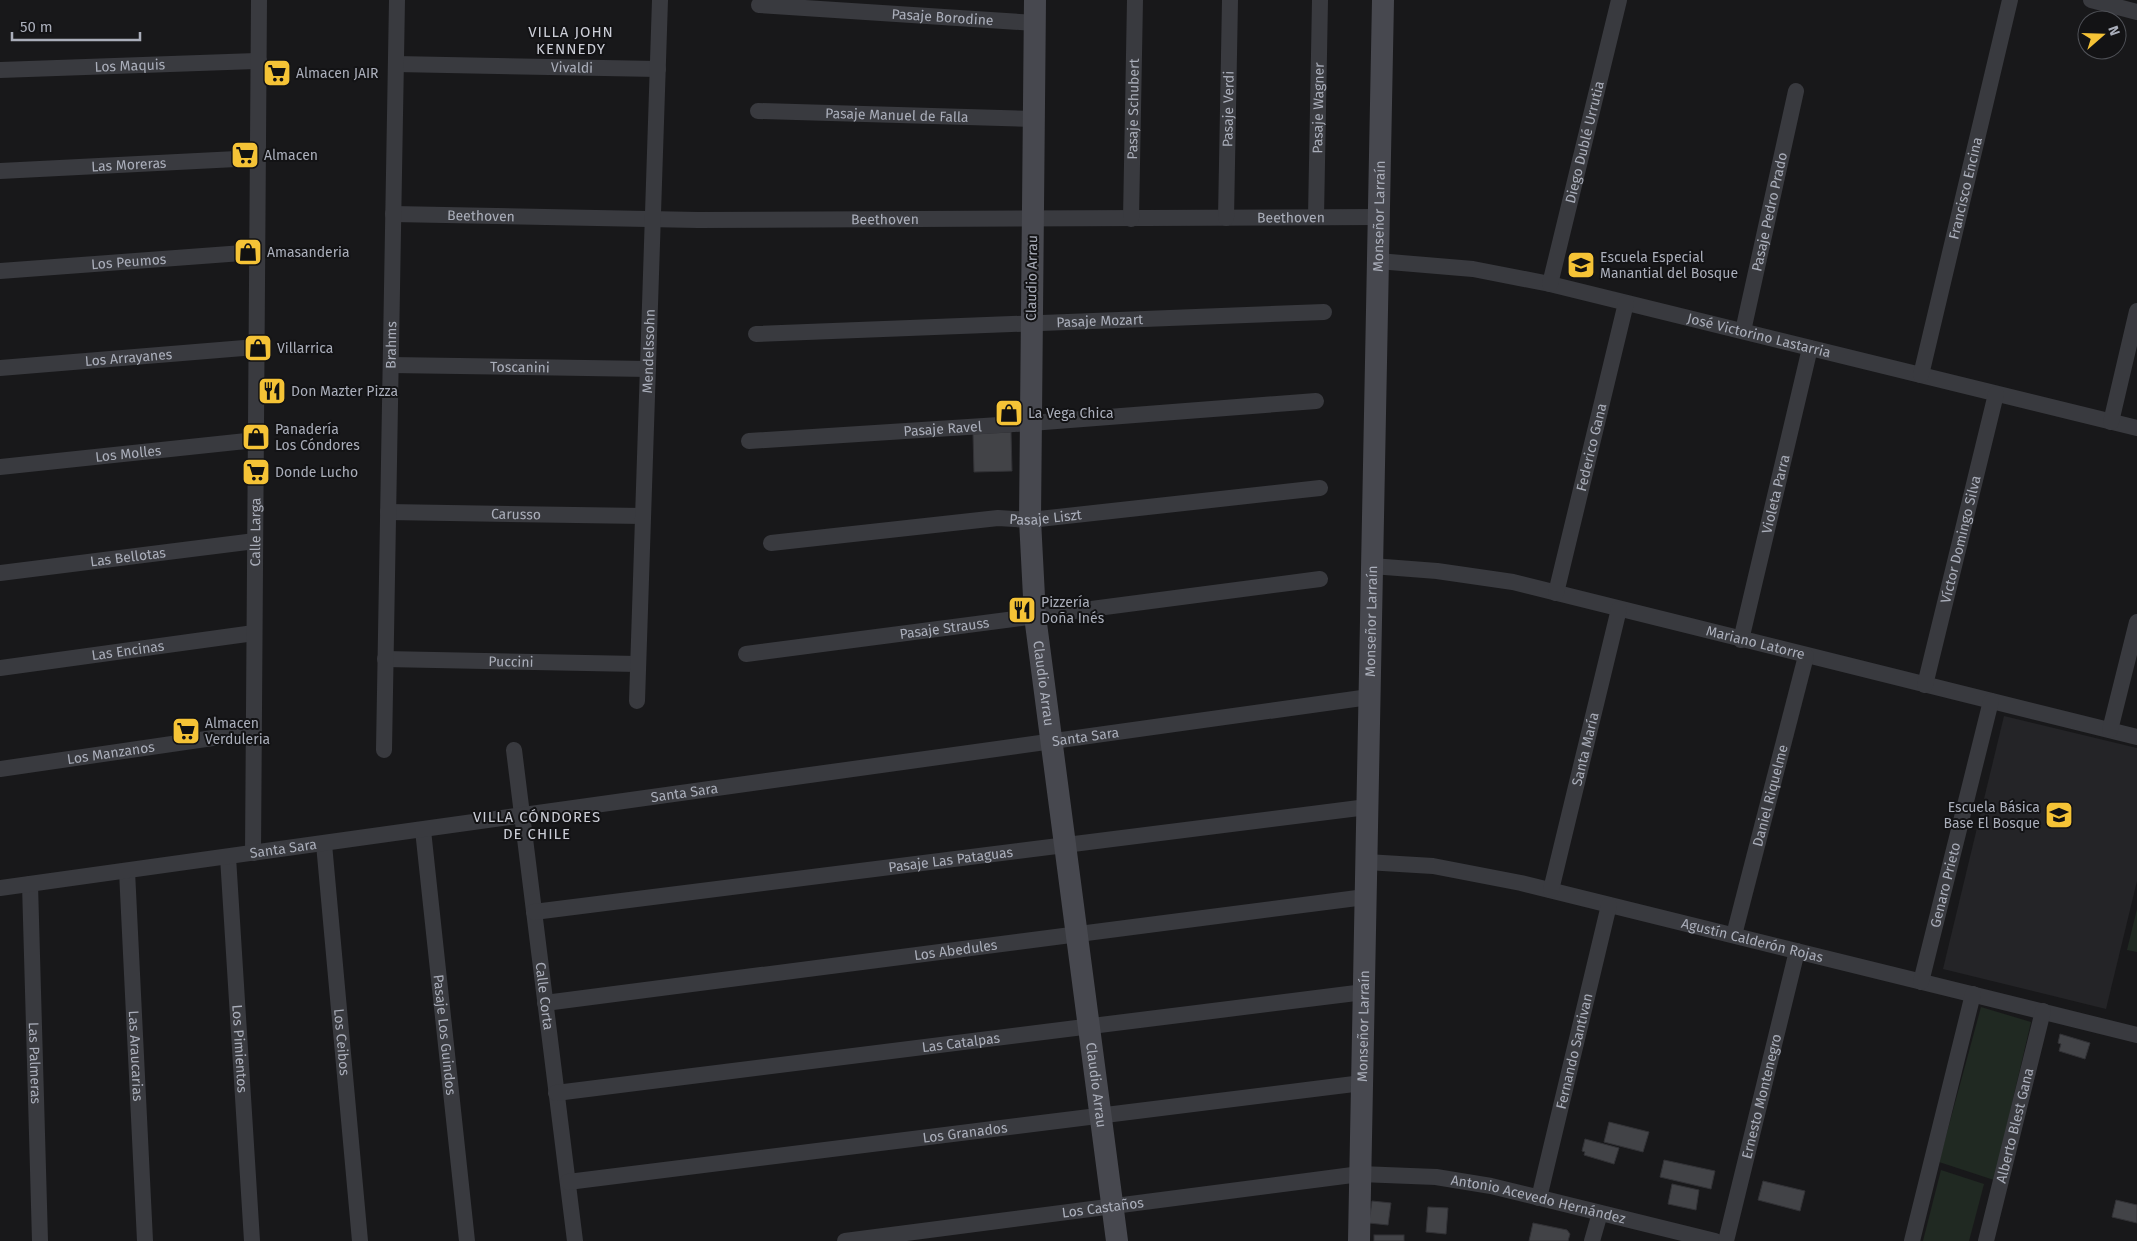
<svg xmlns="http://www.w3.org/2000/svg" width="2137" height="1241" viewBox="0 0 2137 1241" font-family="'Fira Sans',sans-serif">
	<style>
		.built { fill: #242427 }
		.green { fill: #202922 }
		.building { fill: #424347; stroke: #323236 }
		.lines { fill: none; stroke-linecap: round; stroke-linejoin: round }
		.street { stroke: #393a3f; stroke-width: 16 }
		.secondary { stroke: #47484f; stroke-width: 22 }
		.labels { text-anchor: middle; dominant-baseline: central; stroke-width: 4; stroke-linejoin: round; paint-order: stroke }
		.street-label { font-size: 14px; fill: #aaaeba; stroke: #131315 }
		.poi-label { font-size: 14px; fill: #aaaeba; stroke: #131315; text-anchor: start }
		.neighbourhood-label { font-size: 15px; letter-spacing: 1px; fill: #cbcdd6; stroke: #131315 }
	</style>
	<rect width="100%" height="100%" fill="#18181a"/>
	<path class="built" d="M2004 716 2137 748V881L2106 1009 1943 969Z"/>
	<g class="green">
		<path d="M2137 909V952L2127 950Z"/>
		<path d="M1981 1007 2031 1022 1994 1180 1939 1162Z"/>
		<path d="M1941 1170 1984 1184 1969 1241H1923Z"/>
	</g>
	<g class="building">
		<path d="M1011 432 1012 471 974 472 973 434Z"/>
		<path d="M2060 1034 2090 1043 2085 1059 2059 1051 2061 1044 2058 1043Z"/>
		<path d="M1609 1122 1649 1132 1643 1152 1604 1142Z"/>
		<path d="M1585 1139 1619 1148 1614 1164 1584 1155 1585 1152 1582 1151Z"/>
		<path d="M1664 1160 1715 1171 1711 1189 1660 1177Z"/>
		<path d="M1763 1181 1805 1191 1800 1211 1758 1200Z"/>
		<path d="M1672 1184 1699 1190 1696 1210 1668 1204Z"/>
		<path d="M2116 1200 2137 1205V1223L2112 1217Z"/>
		<path d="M1372 1201 1391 1203 1388 1225 1369 1223Z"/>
		<path d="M1428 1207 1448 1208 1446 1234 1426 1232Z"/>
		<path d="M1533 1223 1567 1230 1570 1234 1568 1241H1529Z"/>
		<rect x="1374" y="1235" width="30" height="6"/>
	</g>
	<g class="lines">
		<g class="street">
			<path d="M2091 0 2137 12"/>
			<path id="s1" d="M759 5 1035 23"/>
			<path id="s2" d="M396 64 658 69"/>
			<path id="s3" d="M0 70 259 61"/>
			<path id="s4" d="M758 111 1034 119"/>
			<path id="s5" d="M0 171 258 158"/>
			<path id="s6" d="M393 214 698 220 1379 217"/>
			<path id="s7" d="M1316 217 1320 0"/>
			<path id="s8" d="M1226 218 1230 0"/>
			<path id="s9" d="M1131 219 1135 0"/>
			<path id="s10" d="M1378 261 1473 269 1550 284 2137 428"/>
			<path id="s11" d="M0 271 257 252"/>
			<path id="s12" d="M1550 284 1619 0"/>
			<path id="s13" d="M1743 331 1796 91"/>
			<path id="s14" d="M756 334 1324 312"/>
			<path id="s15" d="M391 365 648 369"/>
			<path id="s16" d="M0 368 257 347"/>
			<path id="s17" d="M1921 375 2010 0"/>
			<path d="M2111 422 2137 311"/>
			<path id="s18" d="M749 441 1031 423 1316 401"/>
			<path id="s19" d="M0 467 256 440"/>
			<path id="s20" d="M388 512 643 516"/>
			<path id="s21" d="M771 543 998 518 1030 520 1320 488"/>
			<path id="s22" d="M1372 566 1437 571 1513 582 2137 737"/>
			<path id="s23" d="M0 573 255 541"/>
			<path id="s24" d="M1556 593 1626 303"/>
			<path id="s25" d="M1741 640 1810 348"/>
			<path id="s26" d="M746 654 1320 579"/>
			<path id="s27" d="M385 659 638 664"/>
			<path id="s28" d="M0 668 254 633"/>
			<path id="s29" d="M1925 685 1996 394"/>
			<path id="s30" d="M637 701 660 0"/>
			<path d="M2110 730 2137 622"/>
			<path id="s31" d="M384 750 397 0"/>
			<path id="s32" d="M514 750 575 1241"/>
			<path id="s33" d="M0 769 254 732"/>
			<path id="s34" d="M423 830 467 1241"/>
			<path id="s35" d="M324 844 360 1241"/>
			<path id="s36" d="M253 853 259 0"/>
			<path id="s37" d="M228 857 252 1241"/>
			<path id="s38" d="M1366 862 1433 866 1521 883 2137 1035"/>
			<path id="s39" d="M127 871 145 1241"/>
			<path id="s40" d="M30 884 40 1241"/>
			<path id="s41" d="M0 888 1369 697"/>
			<path id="s42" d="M1551 890 1619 609"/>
			<path id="s43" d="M534 912 1367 807"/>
			<path id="s44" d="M1734 935 1806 656"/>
			<path id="s45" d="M1921 982 1991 701"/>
			<path id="s46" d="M545 1003 1365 897"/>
			<path id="s47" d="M556 1093 1364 992"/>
			<path id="s48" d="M568 1182 1362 1083"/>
			<path id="s49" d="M1539 1198 1609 905"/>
			<path id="s50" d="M845 1241 1360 1174 1436 1177 1491 1186 1715 1241"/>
			<path d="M1592 1241 1600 1213"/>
			<path id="s51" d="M1726 1241 1797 951"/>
			<path d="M1912 1241 1973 994"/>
			<path id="s52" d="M1986 1241 2043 1011"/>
		</g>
		<g class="secondary">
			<path id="s53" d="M1035 0 1030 520 1035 616 1117 1241"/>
			<path id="s54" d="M1359 1241 1383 0"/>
		</g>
	</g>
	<defs>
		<symbol id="supermarket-square" viewBox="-11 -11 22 22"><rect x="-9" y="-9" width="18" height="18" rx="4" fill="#f5c336" stroke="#131315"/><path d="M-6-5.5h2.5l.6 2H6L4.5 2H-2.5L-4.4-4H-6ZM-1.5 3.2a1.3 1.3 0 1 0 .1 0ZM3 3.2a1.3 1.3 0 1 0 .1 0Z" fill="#111"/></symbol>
		<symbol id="shop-square" viewBox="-11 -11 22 22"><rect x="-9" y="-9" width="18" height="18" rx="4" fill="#f5c336" stroke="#131315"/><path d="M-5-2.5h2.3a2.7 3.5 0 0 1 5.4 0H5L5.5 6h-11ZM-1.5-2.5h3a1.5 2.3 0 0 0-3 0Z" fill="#111"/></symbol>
		<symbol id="school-square" viewBox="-11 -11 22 22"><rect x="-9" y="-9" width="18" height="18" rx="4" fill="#f5c336" stroke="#131315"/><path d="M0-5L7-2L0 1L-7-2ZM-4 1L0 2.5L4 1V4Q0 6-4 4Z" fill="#111"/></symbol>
		<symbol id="restaurant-square" viewBox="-11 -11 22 22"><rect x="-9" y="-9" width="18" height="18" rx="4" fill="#f5c336" stroke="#131315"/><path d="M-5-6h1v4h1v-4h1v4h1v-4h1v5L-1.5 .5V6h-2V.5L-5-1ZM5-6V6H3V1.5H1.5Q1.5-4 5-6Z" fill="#111"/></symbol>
	</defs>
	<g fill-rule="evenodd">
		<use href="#supermarket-square" x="261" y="57" width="32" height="32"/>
		<use href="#supermarket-square" x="229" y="139" width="32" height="32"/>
		<use href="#shop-square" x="232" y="236" width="32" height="32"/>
		<use href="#school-square" x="1565" y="249" width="32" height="32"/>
		<use href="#shop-square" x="242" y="332" width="32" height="32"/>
		<use href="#restaurant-square" x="256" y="375" width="32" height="32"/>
		<use href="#shop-square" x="993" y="397" width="32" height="32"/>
		<use href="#shop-square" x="240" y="421" width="32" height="32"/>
		<use href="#supermarket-square" x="240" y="456" width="32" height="32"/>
		<use href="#restaurant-square" x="1006" y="594" width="32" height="32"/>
		<use href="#supermarket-square" x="170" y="715" width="32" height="32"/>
		<use href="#school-square" x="2043" y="799" width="32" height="32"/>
	</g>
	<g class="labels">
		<g class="street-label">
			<text stroke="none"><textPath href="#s1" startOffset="184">Pasaje Borodine</textPath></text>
			<text stroke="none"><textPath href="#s3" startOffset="130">Los Maquis</textPath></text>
			<text stroke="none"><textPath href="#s2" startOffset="176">Vivaldi</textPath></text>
			<text stroke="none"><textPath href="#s8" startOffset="109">Pasaje Verdi</textPath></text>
			<text stroke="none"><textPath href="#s7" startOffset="109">Pasaje Wagner</textPath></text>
			<text stroke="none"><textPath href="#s9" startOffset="110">Pasaje Schubert</textPath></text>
			<text stroke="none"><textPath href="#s4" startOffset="139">Pasaje Manuel de Falla</textPath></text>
			<text stroke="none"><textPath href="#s12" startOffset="146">Diego Dublé Urrutia</textPath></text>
			<text stroke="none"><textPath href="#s5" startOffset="129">Las Moreras</textPath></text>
			<text stroke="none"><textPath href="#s17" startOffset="192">Francisco Encina</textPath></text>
			<text stroke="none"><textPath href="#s13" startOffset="122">Pasaje Pedro Prado</textPath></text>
			<text stroke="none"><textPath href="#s6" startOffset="88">Beethoven</textPath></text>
			<text stroke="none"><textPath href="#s54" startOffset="1025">Monseñor Larraín</textPath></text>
			<text stroke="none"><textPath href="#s6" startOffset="898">Beethoven</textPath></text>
			<text stroke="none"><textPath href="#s6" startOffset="492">Beethoven</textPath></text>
			<text stroke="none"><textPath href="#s11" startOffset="129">Los Peumos</textPath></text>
			<text transform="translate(1032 278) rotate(-89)">Claudio Arrau</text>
			<text stroke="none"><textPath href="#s14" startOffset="344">Pasaje Mozart</textPath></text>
			<text stroke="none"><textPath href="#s10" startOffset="389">José Victorino Lastarria</textPath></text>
			<text stroke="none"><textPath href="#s31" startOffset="405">Brahms</textPath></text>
			<text stroke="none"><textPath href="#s30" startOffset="350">Mendelssohn</textPath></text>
			<text stroke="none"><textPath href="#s16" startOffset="129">Los Arrayanes</textPath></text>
			<text stroke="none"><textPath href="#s15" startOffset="129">Toscanini</textPath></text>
			<text stroke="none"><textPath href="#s18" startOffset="194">Pasaje Ravel</textPath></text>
			<text stroke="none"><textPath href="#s24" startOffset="150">Federico Gana</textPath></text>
			<text stroke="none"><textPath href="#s19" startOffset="129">Los Molles</textPath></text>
			<text stroke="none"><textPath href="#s25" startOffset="150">Violeta Parra</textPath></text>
			<text stroke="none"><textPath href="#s20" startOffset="128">Carusso</textPath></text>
			<text stroke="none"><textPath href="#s21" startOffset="276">Pasaje Liszt</textPath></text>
			<text stroke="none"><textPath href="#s36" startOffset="321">Calle Larga</textPath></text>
			<text stroke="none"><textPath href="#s29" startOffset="150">Víctor Domingo Silva</textPath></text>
			<text stroke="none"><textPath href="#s23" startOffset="129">Las Bellotas</textPath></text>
			<text stroke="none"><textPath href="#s54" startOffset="620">Monseñor Larraín</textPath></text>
			<text stroke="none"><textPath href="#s26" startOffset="200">Pasaje Strauss</textPath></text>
			<text stroke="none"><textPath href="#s22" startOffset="392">Mariano Latorre</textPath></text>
			<text stroke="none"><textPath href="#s28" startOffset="129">Las Encinas</textPath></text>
			<text stroke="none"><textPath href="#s27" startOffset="126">Puccini</textPath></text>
			<text stroke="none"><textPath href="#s53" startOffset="684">Claudio Arrau</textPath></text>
			<text stroke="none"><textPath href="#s41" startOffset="1096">Santa Sara</textPath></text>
			<text stroke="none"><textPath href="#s42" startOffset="145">Santa María</textPath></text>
			<text stroke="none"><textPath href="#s33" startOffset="112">Los Manzanos</textPath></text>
			<text stroke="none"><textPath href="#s41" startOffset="691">Santa Sara</textPath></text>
			<text stroke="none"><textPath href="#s44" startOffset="144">Daniel Riquelme</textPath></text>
			<text stroke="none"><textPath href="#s41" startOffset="286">Santa Sara</textPath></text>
			<text stroke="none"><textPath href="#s43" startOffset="420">Pasaje Las Pataguas</textPath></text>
			<text stroke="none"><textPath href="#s45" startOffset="100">Genaro Prieto</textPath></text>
			<text stroke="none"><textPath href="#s38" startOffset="395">Agustín Calderón Rojas</textPath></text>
			<text stroke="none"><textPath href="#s46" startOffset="414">Los Abedules</textPath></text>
			<text stroke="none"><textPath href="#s32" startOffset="248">Calle Corta</textPath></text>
			<text stroke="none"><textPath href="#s54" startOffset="215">Monseñor Larraín</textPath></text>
			<text stroke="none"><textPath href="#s34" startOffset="206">Pasaje Los Guindos</textPath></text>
			<text stroke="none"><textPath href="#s35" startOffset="199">Los Ceibos</textPath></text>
			<text stroke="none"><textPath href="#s47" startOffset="408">Las Catalpas</textPath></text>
			<text stroke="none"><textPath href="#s37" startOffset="192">Los Pimientos</textPath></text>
			<text stroke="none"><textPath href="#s49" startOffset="151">Fernando Santivan</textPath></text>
			<text stroke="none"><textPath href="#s39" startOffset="185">Las Araucarias</textPath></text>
			<text stroke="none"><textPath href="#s40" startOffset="179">Las Palmeras</textPath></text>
			<text stroke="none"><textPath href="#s53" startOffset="1089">Claudio Arrau</textPath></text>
			<text stroke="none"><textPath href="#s51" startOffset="149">Ernesto Montenegro</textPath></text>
			<text stroke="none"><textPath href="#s52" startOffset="119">Alberto Blest Gana</textPath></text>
			<text stroke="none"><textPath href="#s48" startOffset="400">Los Granados</textPath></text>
			<text stroke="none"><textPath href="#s50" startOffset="700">Antonio Acevedo Hernández</textPath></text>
			<text stroke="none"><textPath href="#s50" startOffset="260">Los Castaños</textPath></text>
		</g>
		<g class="poi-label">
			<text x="296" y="73">Almacen JAIR</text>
			<text x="264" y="155">Almacen</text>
			<text x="267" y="252">Amasanderia</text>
			<text x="1600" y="257">Escuela Especial<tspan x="1600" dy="16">Manantial del Bosque</tspan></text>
			<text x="277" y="348">Villarrica</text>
			<text x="291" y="391">Don Mazter Pizza</text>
			<text x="1028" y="413">La Vega Chica</text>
			<text x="275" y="429">Panadería<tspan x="275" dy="16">Los Cóndores</tspan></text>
			<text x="275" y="472">Donde Lucho</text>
			<text x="1041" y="602">Pizzería<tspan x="1041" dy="16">Doña Inés</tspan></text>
			<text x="205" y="723">Almacen<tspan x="205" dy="16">Verduleria</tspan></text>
			<text x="2040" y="807" text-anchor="end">Escuela Básica<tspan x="2040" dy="16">Base El Bosque</tspan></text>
		</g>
		<g class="neighbourhood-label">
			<text x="571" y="32">VILLA JOHN<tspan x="571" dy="17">KENNEDY</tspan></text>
			<text x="537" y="817">VILLA CÓNDORES<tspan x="537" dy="17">DE CHILE</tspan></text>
		</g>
	</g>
	<g transform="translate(2102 35) rotate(70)"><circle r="24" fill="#131315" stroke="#4f5157"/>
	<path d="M0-4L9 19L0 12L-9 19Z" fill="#f5c336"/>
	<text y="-8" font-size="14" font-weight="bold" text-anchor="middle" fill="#aaaeba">N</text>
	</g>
	<path d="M12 32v8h128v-8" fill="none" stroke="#aaaeba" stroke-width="2.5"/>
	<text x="20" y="32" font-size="15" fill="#aaaeba" stroke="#131315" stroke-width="4" paint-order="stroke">50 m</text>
</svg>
